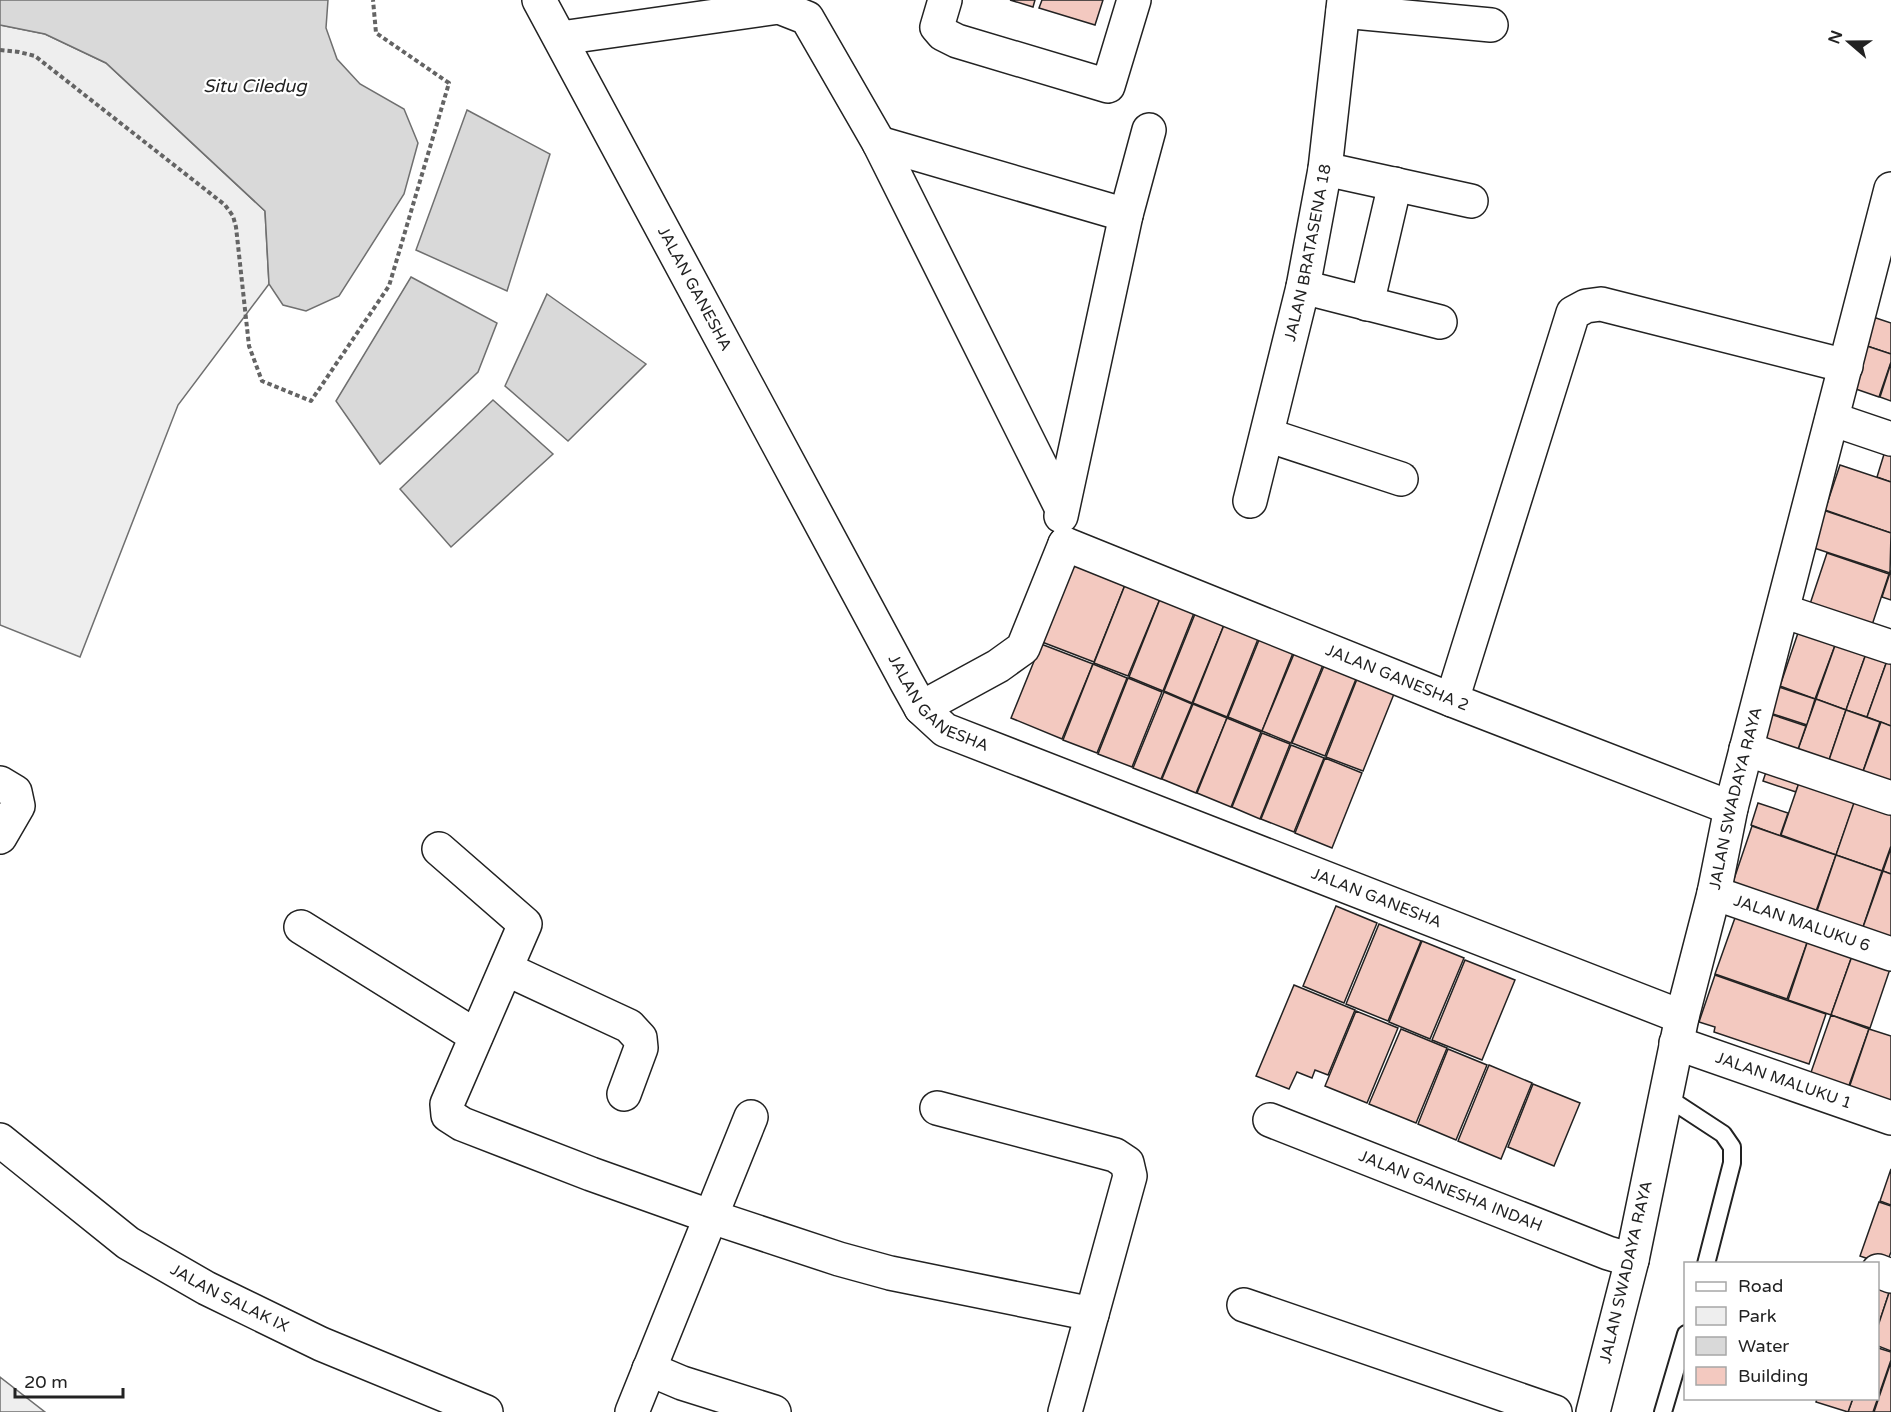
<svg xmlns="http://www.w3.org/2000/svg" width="1891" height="1412" viewBox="0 0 1891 1412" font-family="'Varela Round',sans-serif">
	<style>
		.green { fill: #eee; stroke: #6f6f6f; stroke-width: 1.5 }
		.water { fill: #d9d9d9; stroke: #6f6f6f; stroke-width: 1.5 }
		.building { fill: #f3c9c0; stroke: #222; stroke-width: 1.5 }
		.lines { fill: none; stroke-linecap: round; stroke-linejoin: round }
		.service-casing { stroke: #222; stroke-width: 20 }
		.minor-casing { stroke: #222; stroke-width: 36 }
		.tertiary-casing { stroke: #222; stroke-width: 36 }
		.path { stroke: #646464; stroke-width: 4; stroke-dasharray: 4.5 3; stroke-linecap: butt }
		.service { stroke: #fff; stroke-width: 16 }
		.minor { stroke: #fff; stroke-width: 33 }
		.tertiary { stroke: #fff; stroke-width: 33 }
		.labels { text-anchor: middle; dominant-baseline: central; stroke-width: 4.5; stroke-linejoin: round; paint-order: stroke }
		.street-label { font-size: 16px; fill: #222; stroke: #fff }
		.water-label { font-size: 18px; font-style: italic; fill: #222; stroke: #fff }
	</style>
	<rect width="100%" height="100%" fill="#fff"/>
	<g class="green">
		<path d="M0 25 45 34 106 63 265 211 269 284 178 405 80 657 0 625Z"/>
		<path d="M0 1377 45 1412H0Z"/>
	</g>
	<g class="water">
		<path d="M0 0H328L326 28 337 59 360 84 404 109 418 143 404 194 339 296 306 311 283 305 269 284 265 211 106 63 45 34 0 25Z"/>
		<path d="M467 110 550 154 507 291 416 250Z"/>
		<path d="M411 277 497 323 478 372 380 464 336 401Z"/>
		<path d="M547 294 646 364 568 441 505 386Z"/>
		<path d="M493 400 553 454 451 547 400 489Z"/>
	</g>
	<g class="building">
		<path d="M1010 0H1035L1033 7Z"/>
		<path d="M1042 0H1103L1095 25 1039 8Z"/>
		<path d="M1873 317 1891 323V354L1864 345Z"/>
		<path d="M1864 345 1891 354V362L1879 397 1850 387Z"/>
		<path d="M1891 363V401L1880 397Z"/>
		<path d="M1885 451 1891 453V482L1877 477Z"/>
		<path d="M1840 465 1891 482V533L1825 510Z"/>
		<path d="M1823 510 1891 533 1890 573 1811 547Z"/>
		<path d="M1827 553 1889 574 1869 634 1807 613Z"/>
		<path d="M1075 559 1127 580 1094 662 1042 642Z"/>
		<path d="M1891 570V600L1882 597Z"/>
		<path d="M1127 580 1162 594 1128 676 1094 663Z"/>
		<path d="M1162 594 1196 608 1163 691 1129 677Z"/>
		<path d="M1197 609 1226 620 1192 703 1164 691Z"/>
		<path d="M1226 620 1260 634 1227 717 1193 703Z"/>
		<path d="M1800 627 1837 640 1815 699 1780 686Z"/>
		<path d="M1261 635 1295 648 1262 731 1228 717Z"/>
		<path d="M1837 640 1867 651 1846 710 1816 699Z"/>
		<path d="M1041 644 1093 664 1062 739 1011 718Z"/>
		<path d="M1296 649 1325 660 1291 743 1262 731Z"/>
		<path d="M1867 651 1888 658 1867 717 1846 710Z"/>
		<path d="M1888 658 1891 659V726L1867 717Z"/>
		<path d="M1326 661 1358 674 1325 756 1292 743Z"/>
		<path d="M1093 664 1127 678 1097 753 1063 740Z"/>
		<path d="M1359 674 1396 689 1363 771 1326 757Z"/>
		<path d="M1128 678 1162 692 1132 767 1098 754Z"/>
		<path d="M1779 687 1815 699 1807 725 1770 713Z"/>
		<path d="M1164 692 1192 704 1161 779 1133 768Z"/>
		<path d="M1816 699 1846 710 1827 766 1796 755Z"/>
		<path d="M1193 704 1227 718 1196 793 1162 779Z"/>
		<path d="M1846 710 1880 722 1861 777 1827 766Z"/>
		<path d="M1770 714 1806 726 1796 755 1760 742Z"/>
		<path d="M1227 718 1261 732 1231 807 1197 793Z"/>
		<path d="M1881 722 1891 726V788L1861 777Z"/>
		<path d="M1262 733 1290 744 1260 819 1232 807Z"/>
		<path d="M1291 745 1324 758 1294 832 1261 819Z"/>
		<path d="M1325 758 1362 773 1332 848 1295 833Z"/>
		<path d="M1768 766 1801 777 1796 792 1763 781Z"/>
		<path d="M1802 774 1858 793 1836 855 1781 835Z"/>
		<path d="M1857 794 1891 806V846L1882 871 1836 855Z"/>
		<path d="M1758 803 1788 813 1780 836 1751 825Z"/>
		<path d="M1752 826 1836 855 1815 914 1732 885Z"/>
		<path d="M1891 848V874L1883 871Z"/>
		<path d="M1836 855 1882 871 1862 930 1816 914Z"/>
		<path d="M1883 871 1891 874V940L1862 930Z"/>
		<path d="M1336 906 1377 923 1344 1003 1303 986Z"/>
		<path d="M1736 915 1808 940 1787 999 1715 974Z"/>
		<path d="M1379 924 1421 941 1388 1021 1346 1004Z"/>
		<path d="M1808 940 1852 956 1831 1015 1788 1000Z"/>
		<path d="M1422 941 1464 958 1430 1039 1389 1022Z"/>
		<path d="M1852 956 1890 969 1870 1028 1831 1015Z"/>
		<path d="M1465 960 1515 980 1482 1060 1432 1040Z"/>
		<path d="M1715 975 1826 1014 1809 1064 1714 1032 1715 1027 1699 1022Z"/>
		<path d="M1294 985 1355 1010 1328 1075 1315 1070 1312 1078 1297 1072 1289 1089 1256 1076Z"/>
		<path d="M1356 1011 1398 1028 1367 1103 1325 1086Z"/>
		<path d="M1831 1015 1869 1029 1847 1091 1809 1078Z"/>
		<path d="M1401 1029 1447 1048 1416 1123 1369 1104Z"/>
		<path d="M1869 1029 1891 1036V1106L1848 1091Z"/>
		<path d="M1448 1049 1487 1065 1456 1140 1418 1124Z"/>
		<path d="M1489 1065 1532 1083 1501 1159 1458 1141Z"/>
		<path d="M1533 1084 1580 1103 1554 1166 1508 1147Z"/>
		<path d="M1891 1169V1205L1880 1201Z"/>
		<path d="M1879 1202 1891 1206V1252L1886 1265 1860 1256Z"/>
		<path d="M1878 1279 1891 1287 1878 1326Z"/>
		<path d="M1891 1287V1351L1878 1346V1326Z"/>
		<path d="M1878 1348 1891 1352V1360L1873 1412H1848L1853 1398H1878Z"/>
		<path d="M1891 1362V1412H1874Z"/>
		<path d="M1817 1398H1853L1848 1412 1816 1402Z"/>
	</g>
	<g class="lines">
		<defs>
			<g id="service">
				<path d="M1665 1096 1723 1134 1732 1147V1163L1706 1264"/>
				<path d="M1663 1412 1686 1334"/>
			</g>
			<g id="minor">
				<path d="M945 0 937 27 943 34 957 41 1108 86 1134 0"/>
				<path d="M1343 11 1491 25"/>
				<path d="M561 38 779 7 807 18 879 143 1061 507"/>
				<path d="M879 143 1126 215"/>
				<path d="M1325 169 1471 201"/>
				<path d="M1303 287 1440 322"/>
				<path d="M1367 304 1395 184"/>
				<path d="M1832 419 1891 439"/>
				<path d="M1267 435 1401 479"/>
				<path id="s1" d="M1250 501 1303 287 1325 169 1344 0"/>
				<path d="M1061 516 1126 215 1149 130"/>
				<path id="s2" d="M1065 544 1452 700 1731 808"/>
				<path d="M1783 611 1891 647"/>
				<path d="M1452 700 1573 313 1586 306 1601 304 1846 366"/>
				<path d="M921 708 998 666 1023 648 1065 544"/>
				<path d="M1746 749 1891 798"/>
				<path d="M0 783 15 792 18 806 0 837"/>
				<path d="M439 849 525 924 447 1104 448 1115 462 1124 591 1174 709 1216 839 1259 890 1273 1092 1314"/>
				<path id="s3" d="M1714 893 1891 954"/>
				<path d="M301 927 476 1036"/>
				<path d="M506 969 629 1026 640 1038 641 1048 624 1094"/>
				<path id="s4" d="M1682 1017 1714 893 1731 808 1891 189"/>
				<path id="s5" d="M1676 1043 1891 1118"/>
				<path d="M937 1108 1115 1155 1127 1163 1130 1176 1065 1412"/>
				<path id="s6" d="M1270 1120 1608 1253 1632 1260"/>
				<path id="s7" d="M0 1140 128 1243 206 1288 321 1344 486 1412"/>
				<path d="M1878 1271 1891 1276"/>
				<path d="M1244 1305 1555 1412"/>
				<path d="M649 1369 682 1383 774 1412"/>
				<path d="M632 1412 751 1117"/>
			</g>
			<g id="tertiary">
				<path id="s8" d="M539 0 907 683 921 708 945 730 1682 1017 1632 1260 1593 1412"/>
			</g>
		</defs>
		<use href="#service" class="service-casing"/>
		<use href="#minor" class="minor-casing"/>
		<use href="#tertiary" class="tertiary-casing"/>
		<path class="path" d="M0 50 19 52 35 56 225 205 233 216 236 227 249 346 262 381 311 401 389 286 449 83 376 33 373 0"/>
		<use href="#service" class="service"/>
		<use href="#minor" class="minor"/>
		<use href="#tertiary" class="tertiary"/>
	</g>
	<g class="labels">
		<g class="street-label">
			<text stroke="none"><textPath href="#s1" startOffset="255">JALAN BRATASENA 18</textPath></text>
			<text stroke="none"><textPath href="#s8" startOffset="328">JALAN GANESHA</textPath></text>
			<text stroke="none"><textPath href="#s2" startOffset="358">JALAN GANESHA 2</textPath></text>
			<text stroke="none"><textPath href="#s8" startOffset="814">JALAN GANESHA</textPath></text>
			<text stroke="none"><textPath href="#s4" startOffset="225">JALAN SWADAYA RAYA</textPath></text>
			<text stroke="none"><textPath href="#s8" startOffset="1300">JALAN GANESHA</textPath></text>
			<text stroke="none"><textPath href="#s3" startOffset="93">JALAN MALUKU 6</textPath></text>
			<text stroke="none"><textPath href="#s5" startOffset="114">JALAN MALUKU 1</textPath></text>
			<text stroke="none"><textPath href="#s6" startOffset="194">JALAN GANESHA INDAH</textPath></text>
			<text transform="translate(1626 1272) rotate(-77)">JALAN SWADAYA RAYA</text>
			<text stroke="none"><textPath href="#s7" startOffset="280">JALAN SALAK IX</textPath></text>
		</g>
		<g class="water-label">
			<text x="255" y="86">Situ Ciledug</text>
		</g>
	</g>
	<rect x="1684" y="1262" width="195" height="138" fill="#ffffff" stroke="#a7a7a7" stroke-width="1.5"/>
	<rect x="1696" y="1282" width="30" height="9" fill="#ffffff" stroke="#a7a7a7" stroke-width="1.5"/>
	<text x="1738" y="1292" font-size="18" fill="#222222">Road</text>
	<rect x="1696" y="1307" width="30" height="18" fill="#eeeeee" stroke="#a7a7a7" stroke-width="1.5"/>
	<text x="1738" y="1322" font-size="18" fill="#222222">Park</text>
	<rect x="1696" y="1337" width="30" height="18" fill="#d9d9d9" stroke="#a7a7a7" stroke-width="1.5"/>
	<text x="1738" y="1352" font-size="18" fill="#222222">Water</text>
	<rect x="1696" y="1367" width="30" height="18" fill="#f3c9c0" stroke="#a7a7a7" stroke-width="1.5"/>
	<text x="1738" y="1382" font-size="18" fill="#222222">Building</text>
	<g transform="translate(1849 42) rotate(290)" stroke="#ffffff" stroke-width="4.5" paint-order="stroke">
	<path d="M0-4.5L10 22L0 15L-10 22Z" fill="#222222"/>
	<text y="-9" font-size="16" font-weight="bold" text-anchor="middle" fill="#222222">N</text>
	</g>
	<path d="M15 1388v9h108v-9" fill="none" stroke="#222222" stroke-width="3"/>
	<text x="24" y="1388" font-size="18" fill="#222222" stroke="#ffffff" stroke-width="4.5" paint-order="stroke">20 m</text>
</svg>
